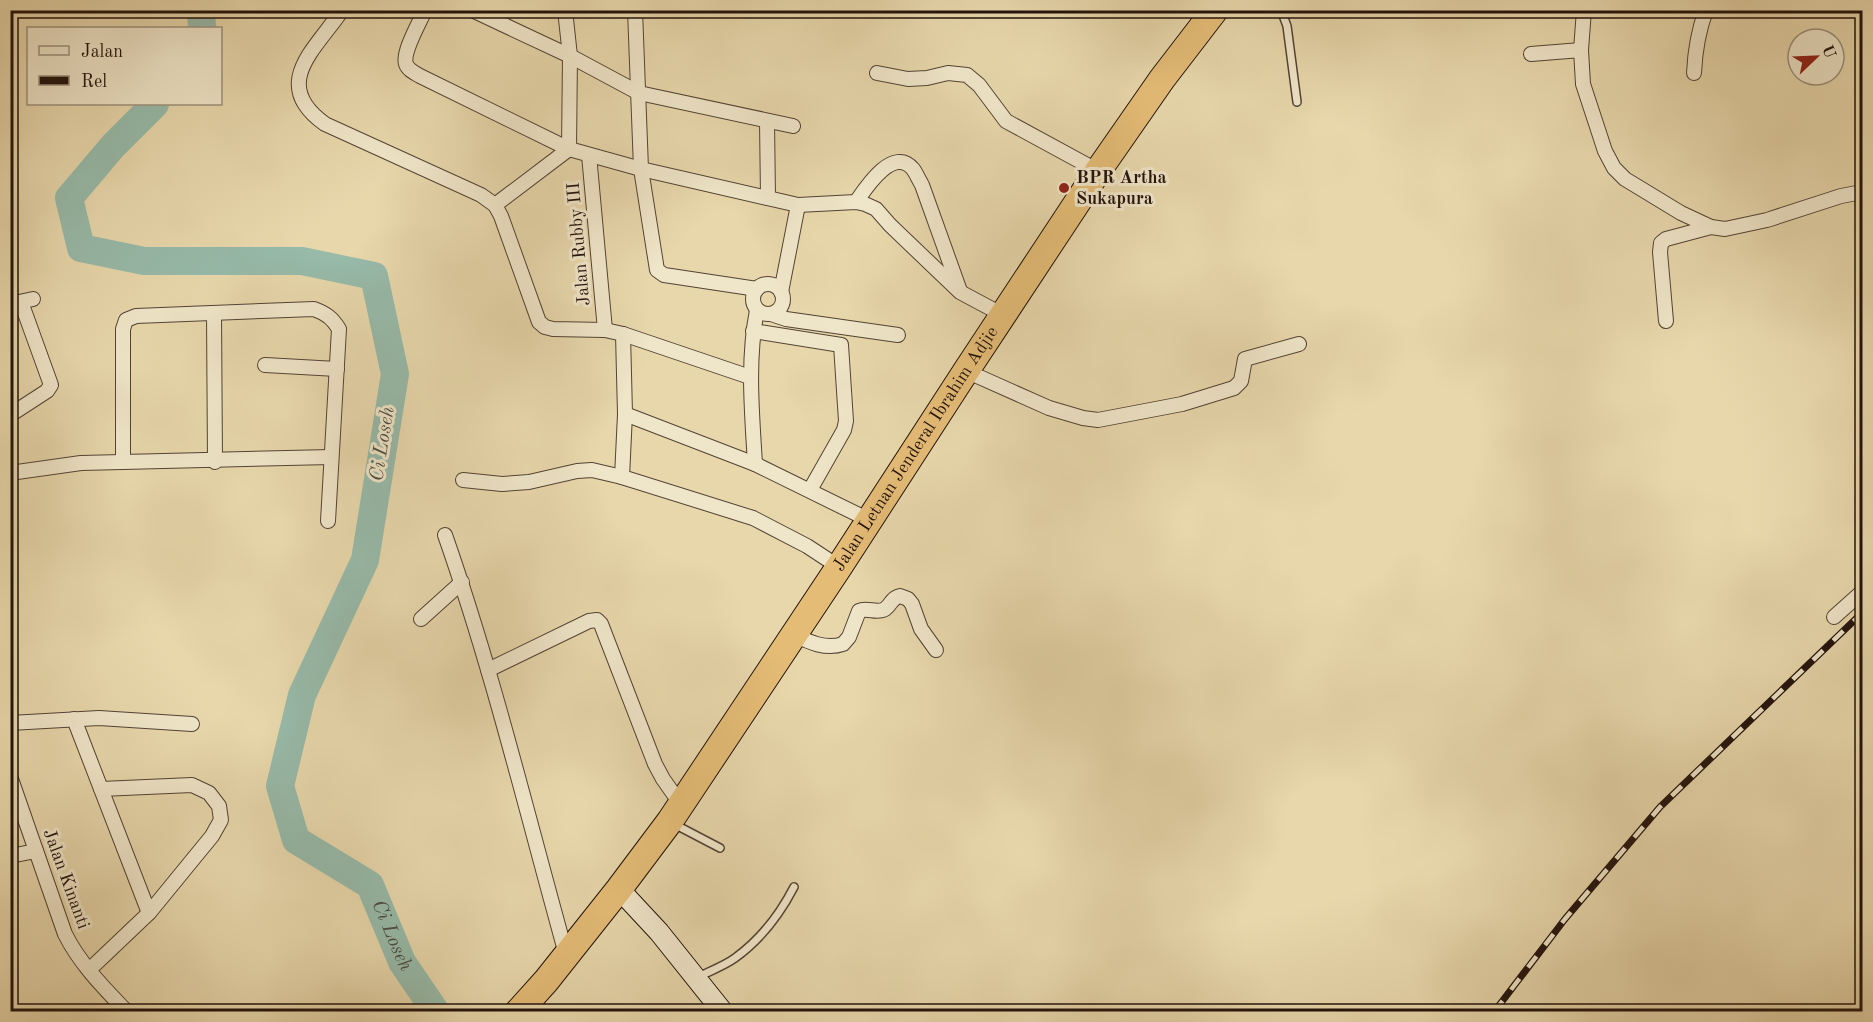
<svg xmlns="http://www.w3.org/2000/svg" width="1873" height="1022" viewBox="0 0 1873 1022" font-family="'Old Standard TT',serif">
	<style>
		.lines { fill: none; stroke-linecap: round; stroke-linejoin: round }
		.river { stroke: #97baa9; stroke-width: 28 }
		.lane-casing { stroke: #534334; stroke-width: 10 }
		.street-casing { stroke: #534334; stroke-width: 16 }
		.secondary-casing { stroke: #22120c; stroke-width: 22 }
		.highway-casing { stroke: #22120c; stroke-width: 28 }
		.lane { stroke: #efe5c8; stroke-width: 7 }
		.street { stroke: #efe5c8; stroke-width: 14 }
		.secondary { stroke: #efe5c8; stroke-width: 20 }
		.highway { stroke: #e4bc76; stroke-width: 26 }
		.rail-casing { stroke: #22120c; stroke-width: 7 }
		.rail { stroke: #efe5c8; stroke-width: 4.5; stroke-dasharray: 14; stroke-linecap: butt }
		.poi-dot { fill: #8f2418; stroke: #efe5c8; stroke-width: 2 }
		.labels { text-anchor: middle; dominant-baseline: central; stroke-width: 6; stroke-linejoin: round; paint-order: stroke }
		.poi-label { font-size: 18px; font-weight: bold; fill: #22120c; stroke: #efe5c8; text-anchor: start }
		.street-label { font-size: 18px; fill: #22120c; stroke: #efe5c8 }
		.water-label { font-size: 20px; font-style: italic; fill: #4b4d43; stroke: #efe5c8 }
	</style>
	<rect width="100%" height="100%" fill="#e7d7ab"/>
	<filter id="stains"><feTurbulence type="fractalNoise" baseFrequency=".00333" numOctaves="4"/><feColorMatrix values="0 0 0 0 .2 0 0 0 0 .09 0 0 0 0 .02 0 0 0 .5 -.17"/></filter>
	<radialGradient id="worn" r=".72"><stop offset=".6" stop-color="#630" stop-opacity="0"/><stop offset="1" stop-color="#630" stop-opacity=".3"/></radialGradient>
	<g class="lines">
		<g class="river">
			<path d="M201 10 202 28"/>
			<path id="s1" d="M155 104 113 146 69 198 81 248 144 261H302L374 276 395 374 365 560 302 695 280 786 296 840 370 885 402 962 436 1012"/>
		</g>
		<defs>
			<g id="lane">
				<path d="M1281 10 1287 26 1297 102"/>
				<path d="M674 824 720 848"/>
				<path d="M698 977C710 971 724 966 735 958 760 940 780 914 794 887"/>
			</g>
			<g id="street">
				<path d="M342 10C316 49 269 84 325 124L481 195 495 205 501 216 539 322 545 327 553 329 605 330 623 334 750 377"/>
				<path d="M425 10C420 22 402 52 406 64 408 70 415 73 420 76L569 149 641 169 798 205 856 202 865 204 876 209 890 225 960 292 1003 315"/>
				<path d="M472 10 570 56 639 93 793 126"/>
				<path d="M635 10 641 169 657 270 664 275 671 276 757 289"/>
				<path d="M1581 50 1584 10"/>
				<path d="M1531 54 1581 50 1583 84 1605 151 1614 168 1625 179 1681 213 1711 227 1725 229 1767 220 1841 196 1862 192"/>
				<path d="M877 73 908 79 927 78 948 73 967 75 979 85 1006 121 1098 171"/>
				<path d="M1694 73C1695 51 1698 32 1706 10"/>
				<path d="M767 121 768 198"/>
				<path d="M589 155 605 330"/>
				<path d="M856 202C865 189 893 145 913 169 916 173 919 180 922 185L960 291"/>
				<path d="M495 205 569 149 570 56 565 10"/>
				<circle cx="768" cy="299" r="15"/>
				<path d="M781 292 798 205"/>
				<path d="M10 304 33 299"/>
				<path d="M214 313 215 462"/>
				<path d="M771 314 786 319 898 335"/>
				<path d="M1666 321 1660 252 1661 243 1666 239 1711 227"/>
				<path d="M753 331 841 345 846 421 844 430 810 490"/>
				<path d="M623 334 625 414 755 464 869 520"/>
				<path d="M265 365 337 369"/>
				<path d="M966 371 1049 408 1083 418 1098 420 1182 404 1234 388 1241 381 1245 359 1299 344"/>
				<path d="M10 415 47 391 51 385 21 302"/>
				<path d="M123 462V329L126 320 136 316 314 309C327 314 332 318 339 329L328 521"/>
				<path d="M755 464C752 413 747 361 757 310"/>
				<path d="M10 473 81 463 331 457"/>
				<path d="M622 477 625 414"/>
				<path d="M463 480 502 484 529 482 577 471 592 470 622 477 753 518 807 546 839 567"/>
				<path d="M445 535C493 672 527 814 566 954"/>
				<path d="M1834 617 1862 592"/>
				<path d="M421 619 462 582"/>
				<path d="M794 635C809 642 826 650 843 644L849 637 859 611C867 607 877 614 885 609 892 604 891 598 900 596L908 599 912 604 921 629 936 650"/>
				<path d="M488 670 589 621 597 620 601 624 655 764 663 779 680 803"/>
				<path d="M74 719 149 913"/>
				<path d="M10 723 99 718 192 724"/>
				<path d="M10 776 65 934C80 964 104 988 127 1012"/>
				<path d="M10 856 36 851"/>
				<path d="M89 970 149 913 212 836 221 820 219 806 209 793 192 785 101 789"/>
			</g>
			<path id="secondary" d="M619 889 659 932 723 1012"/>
			<g id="highway">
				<path id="s2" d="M518 1012 546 981 619 889 670 821 839 567 966 371 1098 171 1162 79 1215 10"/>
			</g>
		</defs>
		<use href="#lane" class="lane-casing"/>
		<use href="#street" class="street-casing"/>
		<use href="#secondary" class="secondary-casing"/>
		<use href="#highway" class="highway-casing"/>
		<use href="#lane" class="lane"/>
		<use href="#street" class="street"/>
		<use href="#secondary" class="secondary"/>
		<use href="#highway" class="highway"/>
		<defs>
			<path id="rail" d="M1494 1012 1565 919 1660 807 1862 613"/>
		</defs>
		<use href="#rail" class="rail-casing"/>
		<use href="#rail" class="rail"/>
	</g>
	<circle class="poi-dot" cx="1064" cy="188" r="6"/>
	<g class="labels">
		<g class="poi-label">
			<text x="1076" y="178">BPR Artha<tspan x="1076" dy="21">Sukapura</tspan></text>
		</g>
		<g class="street-label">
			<text transform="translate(579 244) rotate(-95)">Jalan Rubby III</text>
			<text stroke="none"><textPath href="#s2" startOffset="690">Jalan Letnan Jenderal Ibrahim Adjie</textPath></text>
			<text transform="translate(66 879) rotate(70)">Jalan Kinanti</text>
		</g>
		<g class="water-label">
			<text transform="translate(383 444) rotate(-81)">Ci Loseh</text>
			<text stroke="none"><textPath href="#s1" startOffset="1204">Ci Loseh</textPath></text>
		</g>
	</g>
	<rect width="1873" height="1022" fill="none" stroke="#e7d7ab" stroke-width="36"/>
	<rect x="12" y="12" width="1849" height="998" fill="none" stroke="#22120c" stroke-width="3"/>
	<rect x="18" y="18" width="1837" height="986" fill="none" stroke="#22120c" stroke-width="1.5"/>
	<rect x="27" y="27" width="195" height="78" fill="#efe5c8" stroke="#9d917d" stroke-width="1.5"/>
	<rect x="39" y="46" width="30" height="9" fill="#efe5c8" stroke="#9d917d" stroke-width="1.5"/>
	<text x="81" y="57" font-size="18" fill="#22120c">Jalan</text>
	<rect x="39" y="76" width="30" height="9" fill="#22120c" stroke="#9d917d" stroke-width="1.5"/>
	<text x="81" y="87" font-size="18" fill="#22120c">Rel</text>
	<g transform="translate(1816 57) rotate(67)"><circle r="28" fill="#efe5c8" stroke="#9d917d" stroke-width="1.5"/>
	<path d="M0-4.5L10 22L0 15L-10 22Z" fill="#8f2418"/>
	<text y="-9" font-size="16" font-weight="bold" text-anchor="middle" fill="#22120c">U</text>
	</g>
	<rect width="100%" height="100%" filter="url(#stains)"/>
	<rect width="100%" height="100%" fill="url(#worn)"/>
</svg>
